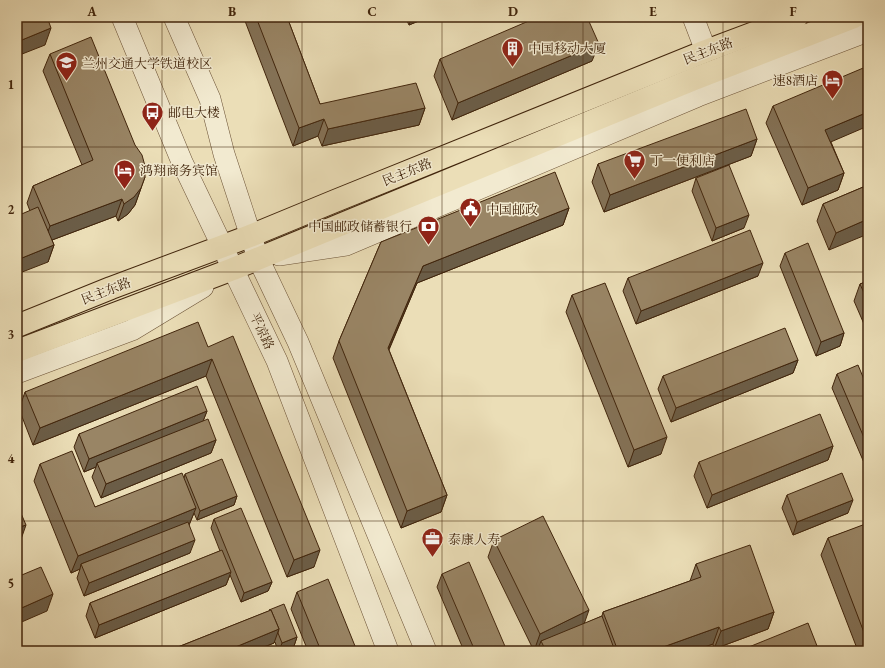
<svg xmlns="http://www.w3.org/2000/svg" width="885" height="668" viewBox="0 0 885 668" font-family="'EB Garamond','Noto Serif SC',serif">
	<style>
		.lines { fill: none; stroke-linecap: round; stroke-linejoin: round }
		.minor-casing { stroke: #6c5337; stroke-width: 22 }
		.major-casing { stroke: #41250c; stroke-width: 24 }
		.minor { stroke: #f2ead0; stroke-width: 21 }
		.major { stroke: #ebdeb7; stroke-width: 22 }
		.wall { fill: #847257; stroke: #41250c }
		.shaded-wall { fill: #6b5d47; stroke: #41250c }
		.building { fill: #998565; stroke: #41250c }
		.grid { fill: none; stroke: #41250c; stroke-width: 1; stroke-opacity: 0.55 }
		.labels { text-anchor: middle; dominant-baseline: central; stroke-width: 3; stroke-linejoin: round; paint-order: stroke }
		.poi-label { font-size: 13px; fill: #41250c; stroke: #f2ead0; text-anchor: start }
		.street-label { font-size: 13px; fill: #41250c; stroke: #f2ead0 }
		.neatline { fill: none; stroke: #41250c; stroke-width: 1.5 }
		.grid-label { font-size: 13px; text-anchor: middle; font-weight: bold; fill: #41250c }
	</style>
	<rect width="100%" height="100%" fill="#ebdeb7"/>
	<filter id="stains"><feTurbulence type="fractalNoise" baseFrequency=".005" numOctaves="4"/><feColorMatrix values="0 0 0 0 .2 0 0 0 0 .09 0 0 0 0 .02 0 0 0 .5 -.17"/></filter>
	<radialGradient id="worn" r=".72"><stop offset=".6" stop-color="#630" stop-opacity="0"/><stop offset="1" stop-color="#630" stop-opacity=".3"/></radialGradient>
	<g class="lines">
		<defs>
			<g id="minor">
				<path d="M122 17 182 162 277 361 388 651"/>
				<path d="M174 17 210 99 224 154 258 258 298 342 426 651"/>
				<path d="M693 17 706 51"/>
				<path d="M279 255 346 245 698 96 868 31"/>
				<path d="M17 373 132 330 203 287"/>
			</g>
			<g id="major">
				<path d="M17 326 111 288 250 236 335 201 706 51 797 17"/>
				<path d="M17 351 233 269 694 79 854 17"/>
			</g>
		</defs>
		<use href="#minor" class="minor-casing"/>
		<use href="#major" class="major-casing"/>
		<use href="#minor" class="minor"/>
		<use href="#major" class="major"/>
	</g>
	<g class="wall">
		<path d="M247 17H287L320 104 425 108 419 125 322 146 318 136 293 146 245 21Z"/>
		<path d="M405 17H428L409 25Z"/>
		<path d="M50 54 145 177 135 205 128 214 118 221 116 216 52 240 54 245 48 262 30 211 27 203 33 186 82 165 43 71Z"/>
		<path d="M440 59 592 61 452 120 434 76Z"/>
		<path d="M773 106 831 142 844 173 838 190 802 205 766 123Z"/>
		<path d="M757 139 751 156 604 212 592 182 598 164Z"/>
		<path d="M696 178 744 228 712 241 692 191Z"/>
		<path d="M868 185 829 250 817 221 823 204Z"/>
		<path d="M569 208 563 225 417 283 389 350 447 495 441 512 401 528 333 358 339 341 381 242Z"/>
		<path d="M785 253 844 333 840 346 816 356 780 266Z"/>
		<path d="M758 276 636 324 623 291 628 278Z"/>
		<path d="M868 281V330L867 331 854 301 860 284Z"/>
		<path d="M572 295 661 454 628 467 566 312Z"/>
		<path d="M208 347 314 567 287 577 206 376 33 445 19 409 25 392Z"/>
		<path d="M798 360 793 373 671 422 658 389 663 376Z"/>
		<path d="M837 374 868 389V472L832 388Z"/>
		<path d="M207 411 203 421 216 440 211 453 101 498 92 477 96 467 84 472 74 447 79 434Z"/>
		<path d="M833 446 828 460 707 508 694 476 699 462Z"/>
		<path d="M40 464 95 507 184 478 185 474 237 496 234 505 197 520 194 513 189 525 190 553 84 596 77 578 80 569 71 573 34 481Z"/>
		<path d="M787 495 848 513 793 535 782 508Z"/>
		<path d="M214 519 272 582 268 591 241 602 230 575 226 585 95 638 86 616 90 603 220 551 211 528Z"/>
		<path d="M868 524V651H858L821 555 828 538Z"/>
		<path d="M494 540 584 624 602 616 603 612 690 581 696 564 774 612 768 629 714 649 713 644 693 651H537L538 649 534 651 488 557Z"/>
		<path d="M442 574 507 651H464L437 587Z"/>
		<path d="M297 592 357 651H308L291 609Z"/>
		<path d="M269 611 297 637 294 646 282 651H278L275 642 274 643 254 651H176L178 647Z"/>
	</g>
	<g class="shaded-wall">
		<path d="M412 17H428L409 25Z"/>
		<path d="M596 17H604L595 20Z"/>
		<path d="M51 28 45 45 17 56V42Z"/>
		<path d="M599 44 592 61 452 120 458 103Z"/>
		<path d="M425 108 419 125 322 146 328 129Z"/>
		<path d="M868 112V126L819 147 825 130Z"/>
		<path d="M324 119 318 136 293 146 299 128Z"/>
		<path d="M757 139 751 156 604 212 610 195Z"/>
		<path d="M844 173 838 190 802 205 808 188Z"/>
		<path d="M141 188 135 205 128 214 118 221 124 204Z"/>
		<path d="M122 199 116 216 44 243 50 226Z"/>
		<path d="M569 208 563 225 417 283 382 365 388 348 423 266Z"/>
		<path d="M749 215 744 228 712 241 716 228Z"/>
		<path d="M868 219V234L829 250 836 233Z"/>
		<path d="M54 245 48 262 17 274V260Z"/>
		<path d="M763 263 758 276 636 324 641 311Z"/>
		<path d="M844 333 840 346 816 356 821 342Z"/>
		<path d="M212 359 206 376 33 445 40 428Z"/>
		<path d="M798 360 793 373 671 422 676 408Z"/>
		<path d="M207 411 202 424 97 463 96 467 84 472 89 459Z"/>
		<path d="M667 437 661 454 628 467 634 450Z"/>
		<path d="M216 440 211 453 101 498 106 484Z"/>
		<path d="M833 446 828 460 707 508 712 495Z"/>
		<path d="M447 495 441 512 401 528 407 511Z"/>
		<path d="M237 496 234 505 197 520 200 511Z"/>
		<path d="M853 500 848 513 793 535 797 522Z"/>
		<path d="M196 508 189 525 81 564 80 569 71 573 78 556Z"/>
		<path d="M26 525 20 542 17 543V528Z"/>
		<path d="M195 540 190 553 84 596 89 583Z"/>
		<path d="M320 550 314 567 287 577 294 560Z"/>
		<path d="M231 572 226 585 95 638 99 625Z"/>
		<path d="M272 582 268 591 241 602 244 593Z"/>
		<path d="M53 594 47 611 17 624V610Z"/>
		<path d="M589 610 583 627 541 641 538 649 534 651 540 634Z"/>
		<path d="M774 612 768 629 714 649 721 631Z"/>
		<path d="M719 627 713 644 693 651H652Z"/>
		<path d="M279 629 274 643 254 651H226Z"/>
		<path d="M297 637 294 646 282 651H279L282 643Z"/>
	</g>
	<g class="building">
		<path d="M17 17H47L51 28 17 42Z"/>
		<path d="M256 17H287L320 104 416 83 425 108 328 129 324 119 299 128Z"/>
		<path d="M538 17H587L599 44 458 103 440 59Z"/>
		<path d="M91 37 135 145 142 155 145 166V177L141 188 134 197 124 204 122 199 50 226 33 186 93 160 50 54Z"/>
		<path d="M868 66V112L825 130 844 173 808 188 773 106Z"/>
		<path d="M746 109 757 139 610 195 598 164Z"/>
		<path d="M729 165 749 215 716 228 696 178Z"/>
		<path d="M555 172 569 208 423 266 388 348 447 495 407 511 339 341 381 242Z"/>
		<path d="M868 185V219L836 233 823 204Z"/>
		<path d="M38 207 54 245 17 260V216Z"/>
		<path d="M750 230 763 263 641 311 628 278Z"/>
		<path d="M808 243 844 333 821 342 785 253Z"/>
		<path d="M868 281V302L860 284Z"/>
		<path d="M605 283 667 437 634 450 572 295Z"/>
		<path d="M198 322 208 347 233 336 320 550 294 560 212 359 40 428 25 392Z"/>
		<path d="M785 328 798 360 676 408 663 376Z"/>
		<path d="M858 365 868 389V447L837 374Z"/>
		<path d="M197 386 207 411 89 459 79 434Z"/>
		<path d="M820 414 833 446 712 495 699 462Z"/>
		<path d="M208 419 216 440 106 484 97 463Z"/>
		<path d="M72 451 95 507 182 473 196 508 78 556 40 464Z"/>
		<path d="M222 459 237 496 200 511 185 474Z"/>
		<path d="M842 473 853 500 797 522 787 495Z"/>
		<path d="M17 504 26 525 17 528Z"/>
		<path d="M241 508 272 582 244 593 214 519Z"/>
		<path d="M543 516 589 610 540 634 494 540Z"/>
		<path d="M188 522 195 540 89 583 81 564Z"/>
		<path d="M868 523V643L828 538Z"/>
		<path d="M750 545 774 612 721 631 719 627 652 651H618L603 612 701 577 696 564Z"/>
		<path d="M222 550 231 572 99 625 90 603Z"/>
		<path d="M469 562 507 651H475L442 574Z"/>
		<path d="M41 567 53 594 17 610V577Z"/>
		<path d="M328 579 357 651H321L297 592Z"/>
		<path d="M284 604 297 637 282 643 278 633 279 629 271 610H269Z"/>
		<path d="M271 610 279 629 226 651H179L178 647Z"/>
		<path d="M602 616 615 651H546L541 641Z"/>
		<path d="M808 623 819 651H739Z"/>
	</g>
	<path class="grid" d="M162 17V651M302 17V651M442 17V651M583 17V651M723 17V651M17 147H868M17 272H868M17 396H868M17 521H868"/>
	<defs>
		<symbol id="building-pin" viewBox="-11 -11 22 30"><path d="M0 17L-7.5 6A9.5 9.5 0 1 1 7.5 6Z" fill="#8f2418" stroke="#f2ead0"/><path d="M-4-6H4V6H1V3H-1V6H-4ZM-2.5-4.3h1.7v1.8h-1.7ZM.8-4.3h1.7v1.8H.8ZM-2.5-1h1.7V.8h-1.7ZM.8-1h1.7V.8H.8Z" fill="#fff"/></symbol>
		<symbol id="university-pin" viewBox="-11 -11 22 30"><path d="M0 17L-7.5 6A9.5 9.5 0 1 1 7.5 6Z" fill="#8f2418" stroke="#f2ead0"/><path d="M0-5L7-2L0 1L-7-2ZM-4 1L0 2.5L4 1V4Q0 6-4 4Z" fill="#fff"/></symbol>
		<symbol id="hotel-pin" viewBox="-11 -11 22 30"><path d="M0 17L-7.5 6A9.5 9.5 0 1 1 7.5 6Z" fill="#8f2418" stroke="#f2ead0"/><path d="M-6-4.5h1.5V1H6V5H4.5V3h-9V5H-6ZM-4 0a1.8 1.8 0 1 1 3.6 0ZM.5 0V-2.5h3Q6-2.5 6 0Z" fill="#fff"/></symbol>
		<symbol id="bus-pin" viewBox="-11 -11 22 30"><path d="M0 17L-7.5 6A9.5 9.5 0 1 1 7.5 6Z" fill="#8f2418" stroke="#f2ead0"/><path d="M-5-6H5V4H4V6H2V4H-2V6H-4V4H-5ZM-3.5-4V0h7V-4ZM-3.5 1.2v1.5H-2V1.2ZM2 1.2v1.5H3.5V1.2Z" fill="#fff"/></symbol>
		<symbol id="supermarket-pin" viewBox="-11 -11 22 30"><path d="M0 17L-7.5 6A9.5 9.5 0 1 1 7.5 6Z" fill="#8f2418" stroke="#f2ead0"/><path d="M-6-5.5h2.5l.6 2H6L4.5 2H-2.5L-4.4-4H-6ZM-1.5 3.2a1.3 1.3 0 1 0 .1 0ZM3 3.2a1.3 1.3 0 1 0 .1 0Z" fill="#fff"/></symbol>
		<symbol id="civic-pin" viewBox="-11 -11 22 30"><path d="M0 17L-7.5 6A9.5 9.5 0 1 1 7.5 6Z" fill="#8f2418" stroke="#f2ead0"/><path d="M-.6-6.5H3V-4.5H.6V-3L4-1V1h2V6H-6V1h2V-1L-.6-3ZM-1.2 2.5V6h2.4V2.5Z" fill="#fff"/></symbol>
		<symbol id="bank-pin" viewBox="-11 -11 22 30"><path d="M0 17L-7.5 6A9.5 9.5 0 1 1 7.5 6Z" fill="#8f2418" stroke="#f2ead0"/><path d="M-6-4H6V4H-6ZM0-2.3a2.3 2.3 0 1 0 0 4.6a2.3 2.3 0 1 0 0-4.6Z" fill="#fff"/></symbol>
		<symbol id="office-pin" viewBox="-11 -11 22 30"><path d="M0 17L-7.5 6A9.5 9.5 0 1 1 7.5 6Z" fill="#8f2418" stroke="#f2ead0"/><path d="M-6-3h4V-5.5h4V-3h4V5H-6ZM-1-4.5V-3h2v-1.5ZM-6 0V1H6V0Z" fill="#fff"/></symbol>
	</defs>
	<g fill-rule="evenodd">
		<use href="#building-pin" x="500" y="36" width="25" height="34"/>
		<use href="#university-pin" x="54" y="50" width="25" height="34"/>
		<use href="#hotel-pin" x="820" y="68" width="25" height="34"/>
		<use href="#bus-pin" x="140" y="100" width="25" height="34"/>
		<use href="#supermarket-pin" x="622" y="148" width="25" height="34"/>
		<use href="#hotel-pin" x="112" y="158" width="25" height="34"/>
		<use href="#civic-pin" x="458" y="196" width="25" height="34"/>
		<use href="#bank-pin" x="416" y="214" width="25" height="34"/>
		<use href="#office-pin" x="420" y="526" width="25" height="34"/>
	</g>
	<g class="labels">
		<g class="poi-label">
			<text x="528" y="48">中国移动大厦</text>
			<text x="82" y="63">兰州交通大学铁道校区</text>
			<text x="818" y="80" text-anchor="end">速8酒店</text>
			<text x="168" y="112">邮电大楼</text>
			<text x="650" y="160">丁一便利店</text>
			<text x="140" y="170">鸿翔商务宾馆</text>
			<text x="486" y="209">中国邮政</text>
			<text x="412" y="226" text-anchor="end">中国邮政储蓄银行</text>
			<text x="448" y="539">泰康人寿</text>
		</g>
		<g class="street-label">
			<text transform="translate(708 51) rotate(-21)">民主东路</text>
			<text transform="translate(407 172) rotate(-22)">民主东路</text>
			<text transform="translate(106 291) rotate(-21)">民主东路</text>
			<text transform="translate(262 331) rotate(65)">平凉路</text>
		</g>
	</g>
	<rect width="885" height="668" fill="none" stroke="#ebdeb7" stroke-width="44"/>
	<rect x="22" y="22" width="841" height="624" class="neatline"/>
	<g class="grid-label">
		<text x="92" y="16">A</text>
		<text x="232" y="16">B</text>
		<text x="372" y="16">C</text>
		<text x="513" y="16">D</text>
		<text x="653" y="16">E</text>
		<text x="793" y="16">F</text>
		<text x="11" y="89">1</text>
		<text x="11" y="214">2</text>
		<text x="11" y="339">3</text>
		<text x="11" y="463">4</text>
		<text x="11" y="588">5</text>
	</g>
	<rect width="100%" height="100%" filter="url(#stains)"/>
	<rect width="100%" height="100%" fill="url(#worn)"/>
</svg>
